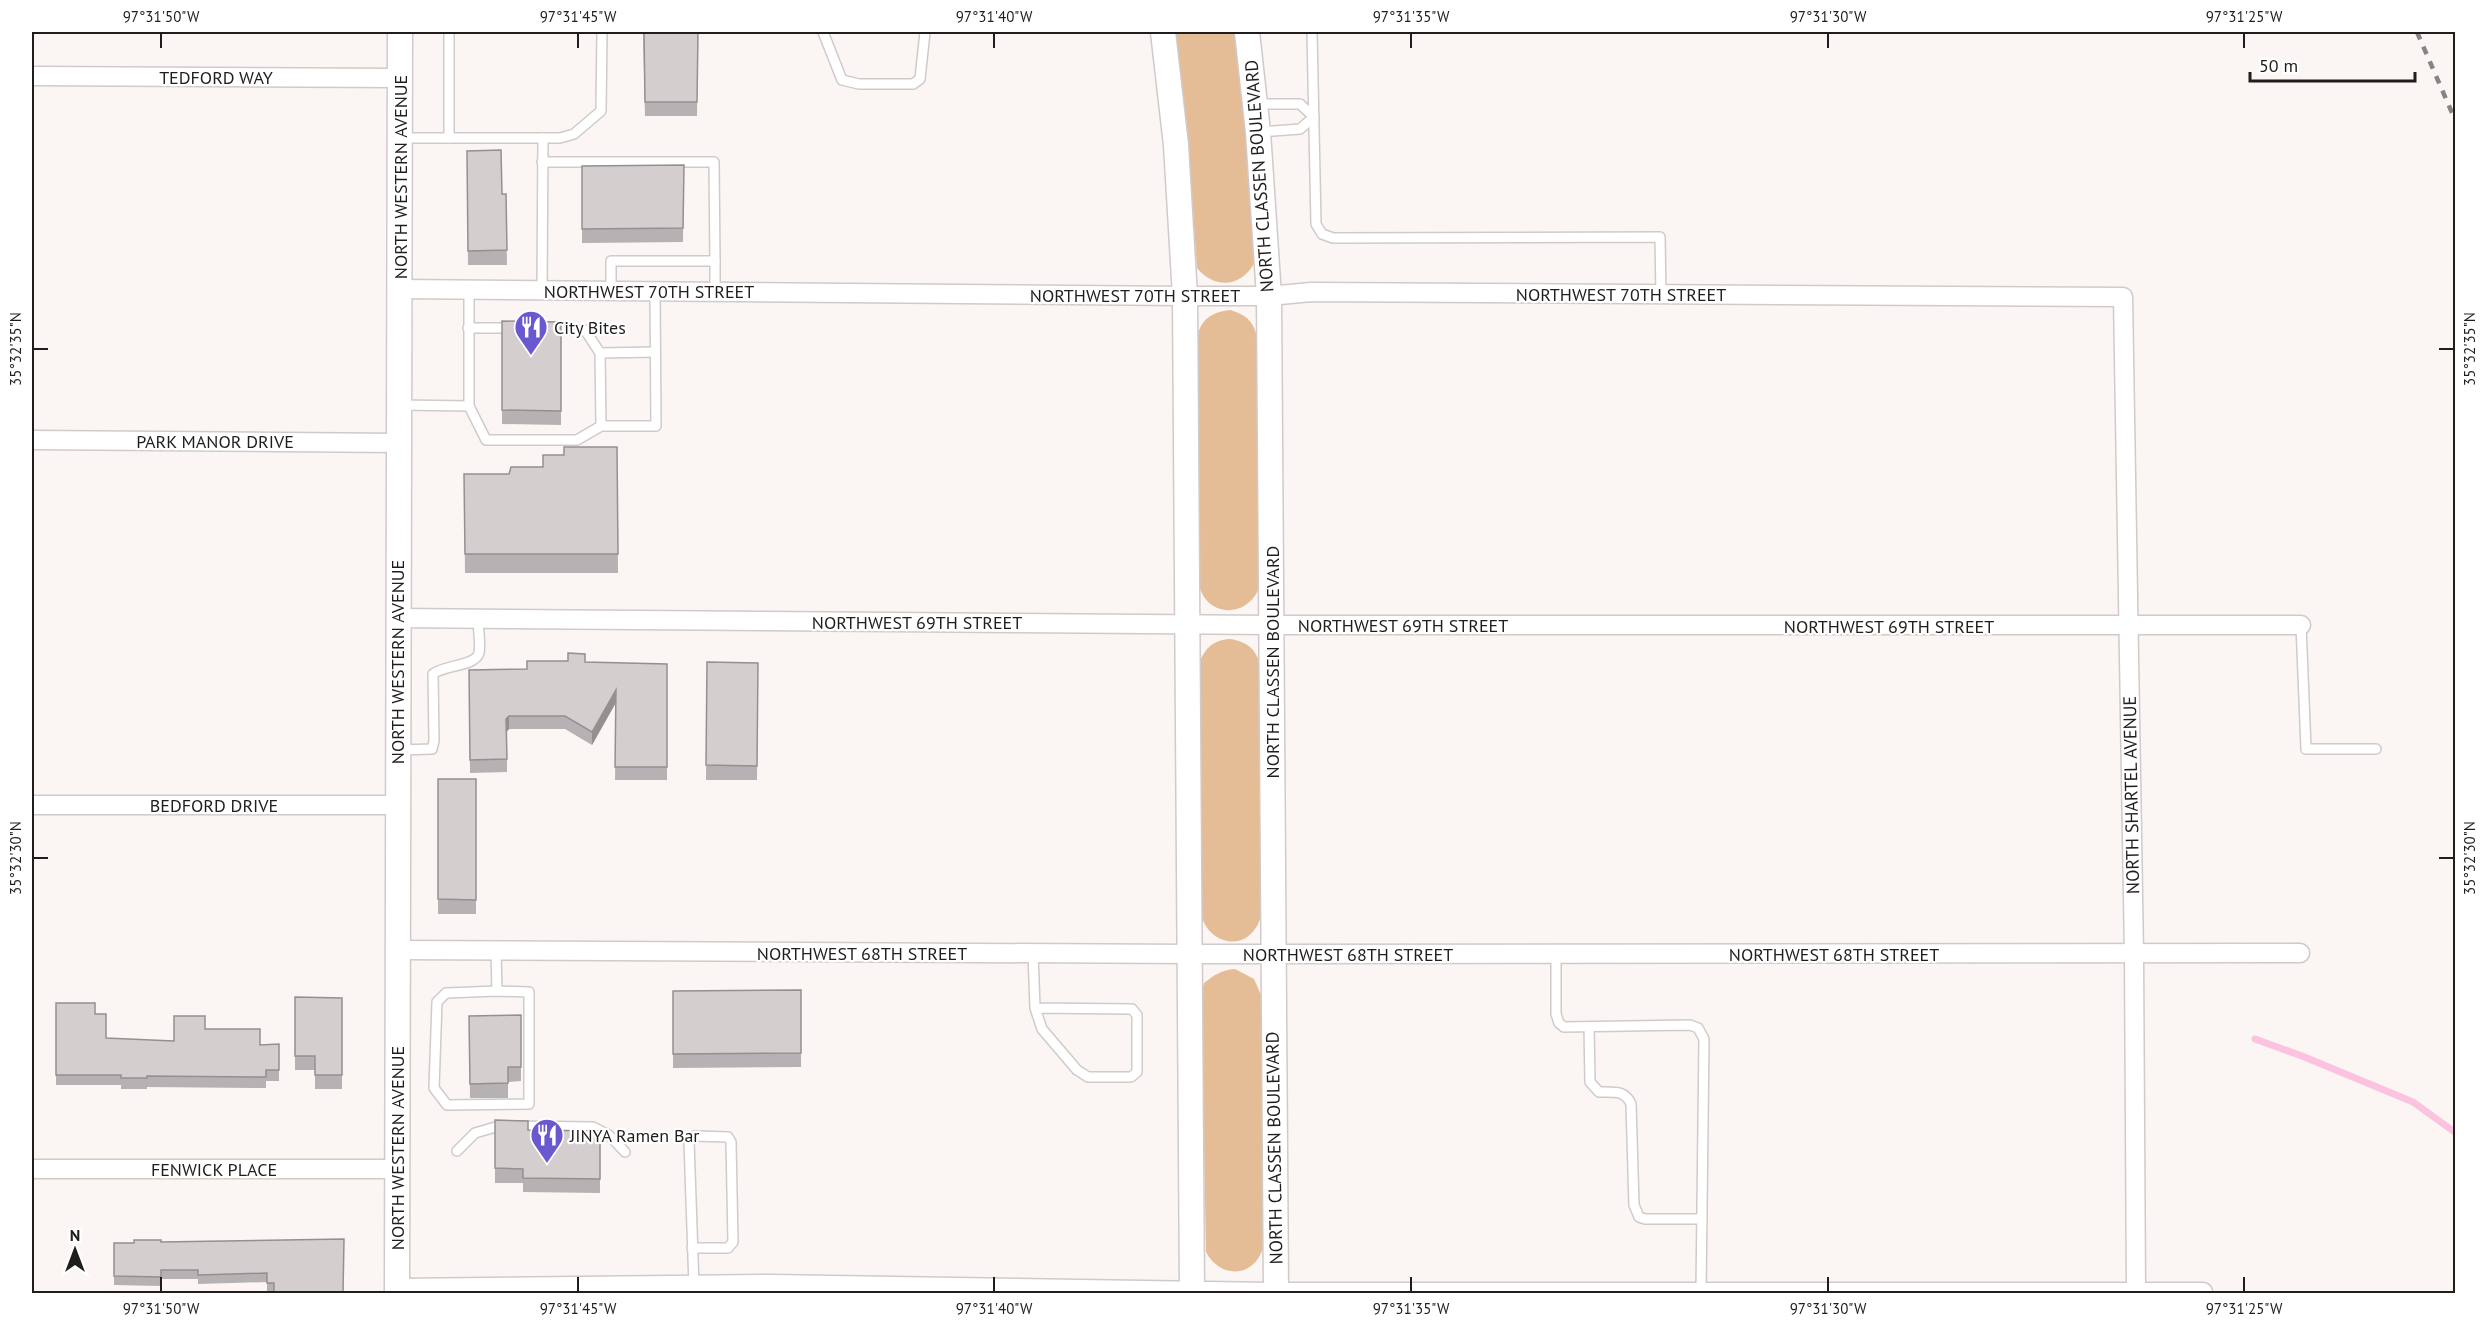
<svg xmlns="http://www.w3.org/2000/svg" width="2487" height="1325" viewBox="0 0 2487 1325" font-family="'PT Sans',sans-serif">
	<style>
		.green { fill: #e4bc95 }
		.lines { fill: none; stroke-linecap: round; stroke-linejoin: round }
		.stream { stroke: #fcc3e1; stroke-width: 7 }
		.lane-casing { stroke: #d1caca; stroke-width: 12 }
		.street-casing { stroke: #d1caca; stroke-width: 21 }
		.secondary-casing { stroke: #d1caca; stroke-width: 27 }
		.lane { stroke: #fff; stroke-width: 9 }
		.street { stroke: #fff; stroke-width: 18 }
		.secondary { stroke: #fff; stroke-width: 24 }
		.rail { stroke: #898484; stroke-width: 4.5; stroke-dasharray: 8 8; stroke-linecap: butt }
		.wall { fill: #b6b1b2 }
		.shaded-wall { fill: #949091 }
		.building { fill: #d4cecf; stroke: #949091; stroke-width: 1.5 }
		.ticks { fill: none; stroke: #201d1d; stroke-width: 2 }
		.labels { text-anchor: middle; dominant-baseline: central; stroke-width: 4.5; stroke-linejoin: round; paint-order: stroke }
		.street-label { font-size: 18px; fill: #201d1d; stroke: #fff }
		.poi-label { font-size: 18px; fill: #201d1d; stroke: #fff; text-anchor: start }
		.neatline { fill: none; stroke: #201d1d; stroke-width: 2 }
		.ticks-label { font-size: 15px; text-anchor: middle; fill: #201d1d }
	</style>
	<rect width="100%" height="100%" fill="#fbf5f4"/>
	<g class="green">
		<path d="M1175 32H1235L1244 97 1255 262C1242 287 1215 290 1197 268L1187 127Z"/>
		<path d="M1230 310C1247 315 1254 322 1257 338L1260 585C1250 618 1207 619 1199 585L1197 337C1201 319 1212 312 1230 310Z"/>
		<path d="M1230 639C1247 642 1255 648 1260 664V919C1249 952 1210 947 1201 915L1198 667C1203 650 1212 640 1230 639Z"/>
		<path d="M1235 969 1254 979 1261 995 1263 1248C1254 1278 1220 1279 1206 1252L1201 995 1204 983C1214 975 1222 970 1235 969Z"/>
	</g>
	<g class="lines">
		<path class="stream" d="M2255 1039 2302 1056 2413 1102 2456 1133"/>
		<defs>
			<g id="lane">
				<path d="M449 32V138"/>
				<path d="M823 32 842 80 859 84H913L920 79 925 32"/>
				<path d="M1312 32 1316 224 1322 234 1333 238 1660 237 1661 294"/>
				<path d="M1256 104H1300L1314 117 1300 129 1258 132"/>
				<path d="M400 138H560L574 134 601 111 602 32"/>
				<path d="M542 162H714L715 261"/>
				<path d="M469 289V406L486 440H577L601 426H656L655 292"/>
				<path d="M542 290 543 138"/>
				<path d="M611 291V261H715V291"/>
				<path d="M468 328H513"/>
				<path d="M550 329 585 330 600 353 601 426"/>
				<path d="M600 353 655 352"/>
				<path d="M399 405 469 406"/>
				<path d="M2301 625 2306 749H2376"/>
				<path d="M400 750 432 749 434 741 433 674C444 665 476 666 479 653 481 643 478 629 478 619"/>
				<path d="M496 951 497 991 446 993 437 1002 434 1088 447 1105 529 1104V992L497 991"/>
				<path d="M1033 954 1035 1008 1042 1029 1077 1070 1088 1077H1131L1137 1072V1015L1132 1009 1035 1008"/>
				<path d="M1556 954V1014L1559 1023 1564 1027 1690 1025 1698 1028 1704 1039 1701 1292"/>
				<path d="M1589 1027 1590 1082 1599 1092C1614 1092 1625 1090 1631 1104L1634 1205 1639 1217 1645 1219H1702"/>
				<path d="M457 1151 475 1133 499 1126 593 1127 609 1135 625 1152"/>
				<path d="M692 1248H728L733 1242 731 1142 728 1137 695 1136 689 1141 694 1286"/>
			</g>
			<g id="street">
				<path d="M32 76 400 78"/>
				<path d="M399 289 1185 296H1269L1311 292 2123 297 2134 955 2136 1294"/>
				<path d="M32 440 398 443"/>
				<path d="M397 618 1272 625H2301"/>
				<path d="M32 805H397"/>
				<path d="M396 950 1190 954 2300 953"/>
				<path d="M32 1169H397"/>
				<path d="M397 1288 770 1284 1276 1292H2203"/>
			</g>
			<g id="secondary">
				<path d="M1163 32 1176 145 1185 296 1192 1294"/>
				<path d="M1247 32 1258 132 1269 296 1276 1294"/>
				<path d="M397 1294 400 32"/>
			</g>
		</defs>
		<use href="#lane" class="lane-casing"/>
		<use href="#street" class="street-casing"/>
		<use href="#secondary" class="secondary-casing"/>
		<use href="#lane" class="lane"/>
		<use href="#street" class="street"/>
		<use href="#secondary" class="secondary"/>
		<path class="rail" d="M2417 32 2456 122"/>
	</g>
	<g class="wall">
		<path d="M643 32H698L697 116H645Z"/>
		<path d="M467 151 502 194H506L507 265H468Z"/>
		<path d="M684 165 683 242 582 243V166Z"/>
		<path d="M561 322V425L502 424V410Z"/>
		<path d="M617 447 618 573H465L464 474H509L543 467 564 455Z"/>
		<path d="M585 662 667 664V780H615L616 703 592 745 565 729H509L507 732V772L470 773 469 670 527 669Z"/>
		<path d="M707 662 758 663 757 780H706Z"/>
		<rect x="438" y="779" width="38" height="135"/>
		<path d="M801 990V1067L673 1068V991Z"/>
		<path d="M295 997 342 998V1089H315V1070H295Z"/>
		<path d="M56 1003 95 1014 106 1038 174 1041 205 1029 260 1045 279 1044V1081H266V1088L147 1087V1089H121V1085H56Z"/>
		<path d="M469 1016 521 1067V1081L508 1082V1098H470Z"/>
		<path d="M495 1120 528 1130 600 1131V1193L523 1192V1183H495Z"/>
		<path d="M344 1239 274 1292H267V1282L198 1284V1279H161V1286L114 1285V1243Z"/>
	</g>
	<g class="shaded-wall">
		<path d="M616 690V702L592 745V732Z"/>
		<path d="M509 716V729L506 732V719Z"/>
	</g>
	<g class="building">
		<path d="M644 32H698L697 102H645Z"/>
		<path d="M501 150 502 194H506L507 250 468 251 467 151Z"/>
		<path d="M684 165 683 228 582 229V166Z"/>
		<path d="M502 321 561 322V411L502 410Z"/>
		<path d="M564 447H617L618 554H465L464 474H509L511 467H543V455H564Z"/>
		<path d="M568 653 585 654V662L667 664V767H615L616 690 592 732 565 716H509L506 719 507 759 470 760 469 670 527 669V661H568Z"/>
		<path d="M707 662 758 663 757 766 706 765Z"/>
		<path d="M438 779H476V900L438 899Z"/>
		<path d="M801 990V1053L673 1054V991Z"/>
		<path d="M295 997 342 998V1075H315V1056H295Z"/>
		<path d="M56 1003H95V1014H106V1038L174 1041V1016H205V1029H260V1045L279 1044V1070H266V1077L147 1076V1078H121V1075H56Z"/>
		<path d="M521 1015V1067H508V1083L470 1084 469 1016Z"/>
		<path d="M495 1120 528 1121V1130L600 1131V1179L523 1178V1169L495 1168Z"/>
		<path d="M344 1239 343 1293H274V1283H267V1273L198 1275V1270H161V1277L114 1276V1243H134V1240H161V1242Z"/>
	</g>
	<path class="ticks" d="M161 33V48M578 33V48M994 33V48M1411 33V48M1828 33V48M2244 33V48M33 349H48M2439 349H2454M33 858H48M2439 858H2454M161 1277V1292M578 1277V1292M994 1277V1292M1411 1277V1292M1828 1277V1292M2244 1277V1292"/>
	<defs>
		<symbol id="restaurant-pin" viewBox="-11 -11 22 30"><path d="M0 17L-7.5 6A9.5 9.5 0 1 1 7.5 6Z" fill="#6a58d1" stroke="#fff"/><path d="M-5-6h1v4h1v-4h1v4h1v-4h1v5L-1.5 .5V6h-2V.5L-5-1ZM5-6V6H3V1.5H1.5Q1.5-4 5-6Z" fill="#fff"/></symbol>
	</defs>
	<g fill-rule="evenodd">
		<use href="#restaurant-pin" x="512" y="308" width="38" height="52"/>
		<use href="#restaurant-pin" x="528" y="1116" width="38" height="52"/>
	</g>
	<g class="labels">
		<g class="street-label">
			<text x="216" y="77">TEDFORD WAY</text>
			<text transform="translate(1259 176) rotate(-94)">NORTH CLASSEN BOULEVARD</text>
			<text transform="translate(400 177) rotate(-90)">NORTH WESTERN AVENUE</text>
			<text x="649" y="291">NORTHWEST 70TH STREET</text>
			<text x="1621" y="294">NORTHWEST 70TH STREET</text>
			<text x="1135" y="295">NORTHWEST 70TH STREET</text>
			<text x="215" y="441">PARK MANOR DRIVE</text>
			<text x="917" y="622">NORTHWEST 69TH STREET</text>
			<text x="1403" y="625">NORTHWEST 69TH STREET</text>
			<text x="1889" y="626">NORTHWEST 69TH STREET</text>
			<text transform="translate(397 662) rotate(-90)">NORTH WESTERN AVENUE</text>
			<text transform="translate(1272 662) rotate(-90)">NORTH CLASSEN BOULEVARD</text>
			<text transform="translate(2131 795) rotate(-91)">NORTH SHARTEL AVENUE</text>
			<text x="214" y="805">BEDFORD DRIVE</text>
			<text x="862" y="953">NORTHWEST 68TH STREET</text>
			<text x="1348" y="954">NORTHWEST 68TH STREET</text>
			<text x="1834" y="954">NORTHWEST 68TH STREET</text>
			<text transform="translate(397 1148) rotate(-90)">NORTH WESTERN AVENUE</text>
			<text transform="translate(1274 1148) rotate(-91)">NORTH CLASSEN BOULEVARD</text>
			<text x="214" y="1169">FENWICK PLACE</text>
		</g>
		<g class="poi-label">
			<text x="554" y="327">City Bites</text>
			<text x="570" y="1135">JINYA Ramen Bar</text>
		</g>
	</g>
	<rect width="2487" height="1325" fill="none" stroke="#ffffff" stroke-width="66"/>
	<g transform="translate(75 1250)" stroke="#ffffff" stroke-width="4.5" paint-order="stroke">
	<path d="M0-4.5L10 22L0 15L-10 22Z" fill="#201d1d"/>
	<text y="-9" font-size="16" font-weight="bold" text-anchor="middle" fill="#201d1d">N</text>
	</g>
	<path d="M2250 72v9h165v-9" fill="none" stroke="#201d1d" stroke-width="3"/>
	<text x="2259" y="72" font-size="18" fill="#201d1d" stroke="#ffffff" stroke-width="4.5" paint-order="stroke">50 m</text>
	<rect x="33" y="33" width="2421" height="1259" class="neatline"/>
	<g class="ticks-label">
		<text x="161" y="22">97°31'50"W</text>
		<text x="578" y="22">97°31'45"W</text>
		<text x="994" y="22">97°31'40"W</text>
		<text x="1411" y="22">97°31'35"W</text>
		<text x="1828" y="22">97°31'30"W</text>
		<text x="2244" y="22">97°31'25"W</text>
		<text transform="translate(16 349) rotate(-90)" y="5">35°32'35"N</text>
		<text transform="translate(2470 349) rotate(-90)" y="5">35°32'35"N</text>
		<text transform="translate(16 858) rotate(-90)" y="5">35°32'30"N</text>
		<text transform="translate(2470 858) rotate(-90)" y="5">35°32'30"N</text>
		<text x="161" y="1314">97°31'50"W</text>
		<text x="578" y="1314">97°31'45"W</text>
		<text x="994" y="1314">97°31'40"W</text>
		<text x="1411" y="1314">97°31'35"W</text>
		<text x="1828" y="1314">97°31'30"W</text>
		<text x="2244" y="1314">97°31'25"W</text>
	</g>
</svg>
